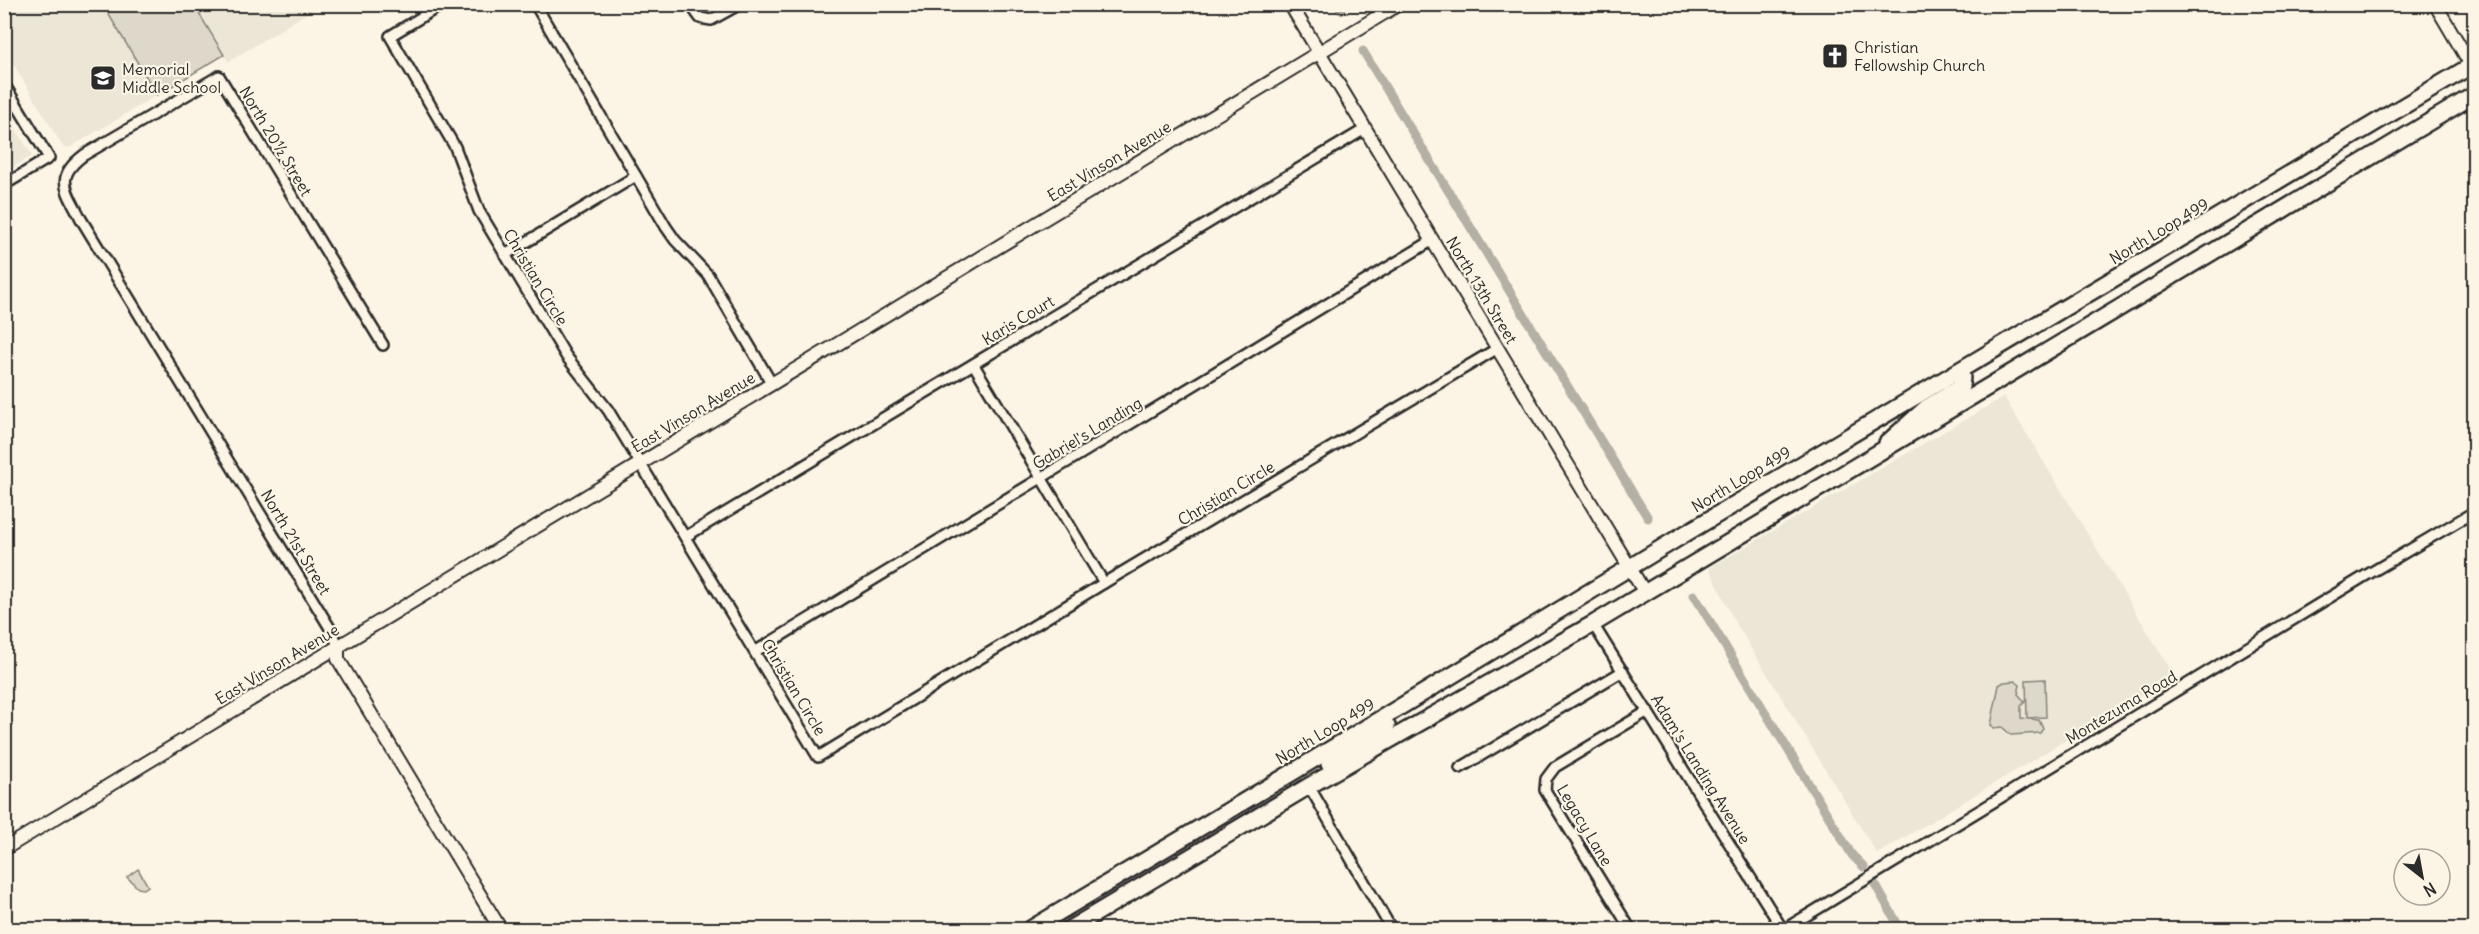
<svg xmlns="http://www.w3.org/2000/svg" width="2479" height="934" viewBox="0 0 2479 934" font-family="Delius,sans-serif">
	<style>
		.built { fill: #ece6d7 }
		.green { fill: #ded8ca; stroke: #84827a; stroke-width: 1.5 }
		.lines { fill: none; stroke-linecap: round; stroke-linejoin: round }
		.canal { stroke: #b4b0a5; stroke-width: 9 }
		.minor-casing { stroke: #2b2b2b; stroke-width: 14 }
		.tertiary-casing { stroke: #2b2b2b; stroke-width: 16 }
		.primary-casing { stroke: #2b2b2b; stroke-width: 20 }
		.minor { stroke: #fcf5e5; stroke-width: 9 }
		.tertiary { stroke: #fcf5e5; stroke-width: 12 }
		.primary { stroke: #fcf5e5; stroke-width: 15 }
		.labels { text-anchor: middle; dominant-baseline: central; stroke-width: 4.5; stroke-linejoin: round; paint-order: stroke }
		.poi-label { font-size: 16px; fill: #2b2b2b; stroke: #fcf5e5; text-anchor: start }
		.street-label { font-size: 16px; fill: #2b2b2b; stroke: #fcf5e5 }
	</style>
	<rect width="100%" height="100%" fill="#fcf5e5"/>
	<filter id="ink" filterUnits="userSpaceOnUse"><feTurbulence type="fractalNoise" baseFrequency=".0167" numOctaves="2"/><feDisplacementMap in="SourceGraphic" scale="12" xChannelSelector="R" yChannelSelector="G"/><feConvolveMatrix kernelMatrix="1 2 1 2 8 2 1 2 1" color-interpolation-filters="sRGB"/></filter>
	<g filter="url(#ink)">
		<g class="built">
			<path d="M322 4 228 62 224 55 69 148 63 147 5 50V5Z"/>
			<path d="M5 110 32 156 5 172H4Z"/>
			<path d="M2004 397 2174 675 1877 854 1734 620 1709 568Z"/>
		</g>
		<g class="green">
			<path d="M103 5H194L224 55 157 95Z"/>
			<path d="M2045 679 2046 717 2027 718 2026 680Z"/>
			<path d="M2015 681 2020 685 2018 694 2025 702 2021 706V718L2039 720 2043 729 2040 733 2011 735 2002 727 1994 728 1991 725 1999 685 2004 682Z"/>
			<path d="M138 869 148 886 144 889 138 888 127 877Z"/>
		</g>
		<g class="lines">
			<g class="canal">
				<path d="M1338 4 1341 10"/>
				<path d="M1363 51 1648 518"/>
				<path d="M1694 595 1852 855 1864 867"/>
				<path d="M1875 884 1901 930"/>
			</g>
			<defs>
				<g id="minor">
					<path d="M443 4 390 36 455 147 479 211 566 356 608 410 818 757 1104 583 1498 348"/>
					<path d="M535 4 666 227 675 240 708 275 772 384"/>
					<path d="M690 4 700 18 711 20 740 4"/>
					<path d="M4 84 49 158 4 185"/>
					<path d="M505 255 636 176"/>
					<path d="M974 365 1104 583"/>
					<path d="M685 537 1365 129"/>
					<path d="M1593 624 1783 930"/>
					<path d="M338 646 333 633 81 219C67 190 53 178 84 155L219 76 383 345"/>
					<path d="M756 651 1433 240"/>
					<path d="M1460 768 1623 671"/>
					<path d="M1309 786 1392 930"/>
					<path d="M1631 930 1545 790 1546 779 1555 767 1648 711"/>
					<path d="M1783 930 2365 576 2474 512"/>
				</g>
				<g id="tertiary">
					<path d="M1290 4 1645 593"/>
					<path d="M2435 4 2474 70"/>
					<path d="M338 646V659L501 930"/>
					<path d="M4 849 1399 4"/>
				</g>
				<g id="primary">
					<path d="M1887 443 1926 408 1961 387 1962 377 1958 372"/>
					<path d="M1329 764 1387 726"/>
					<path d="M1029 930 1298 769 1683 535 2474 64"/>
					<path d="M1068 930 1309 786 1593 624 2474 95"/>
				</g>
			</defs>
			<use href="#minor" class="minor-casing"/>
			<use href="#tertiary" class="tertiary-casing"/>
			<use href="#primary" class="primary-casing"/>
			<use href="#minor" class="minor"/>
			<use href="#tertiary" class="tertiary"/>
			<use href="#primary" class="primary"/>
		</g>
	</g>
	<defs>
		<symbol id="church-square" viewBox="-11 -11 22 22"><rect x="-9" y="-9" width="18" height="18" rx="4" fill="#2b2b2b" stroke="#fcf5e5"/><path d="M-1.2-6h2.4v3.5h3.3v2.4h-3.3V6h-2.4V-.1h-3.3v-2.4h3.3Z" fill="#fff"/></symbol>
		<symbol id="school-square" viewBox="-11 -11 22 22"><rect x="-9" y="-9" width="18" height="18" rx="4" fill="#2b2b2b" stroke="#fcf5e5"/><path d="M0-5L7-2L0 1L-7-2ZM-4 1L0 2.5L4 1V4Q0 6-4 4Z" fill="#fff"/></symbol>
	</defs>
	<g fill-rule="evenodd">
		<use href="#church-square" x="1820" y="41" width="30" height="30"/>
		<use href="#school-square" x="88" y="63" width="30" height="30"/>
	</g>
	<g class="labels">
		<g class="poi-label">
			<text x="1854" y="47">Christian<tspan x="1854" dy="18">Fellowship Church</tspan></text>
			<text x="122" y="69">Memorial<tspan x="122" dy="18">Middle School</tspan></text>
		</g>
		<g class="street-label">
			<text transform="translate(276 141) rotate(59)">North 20½ Street</text>
			<text transform="translate(1109 161) rotate(-31)">East Vinson Avenue</text>
			<text transform="translate(2159 231) rotate(-31)">North Loop 499</text>
			<text transform="translate(536 277) rotate(59)">Christian Circle</text>
			<text transform="translate(1482 290) rotate(59)">North 13th Street</text>
			<text transform="translate(1018 320) rotate(-31)">Karis Court</text>
			<text transform="translate(693 412) rotate(-31)">East Vinson Avenue</text>
			<text transform="translate(1087 433) rotate(-31)">Gabriel's Landing</text>
			<text transform="translate(1741 479) rotate(-31)">North Loop 499</text>
			<text transform="translate(1226 493) rotate(-31)">Christian Circle</text>
			<text transform="translate(296 542) rotate(59)">North 21st Street</text>
			<text transform="translate(277 664) rotate(-31)">East Vinson Avenue</text>
			<text transform="translate(794 687) rotate(59)">Christian Circle</text>
			<text transform="translate(2121 707) rotate(-31)">Montezuma Road</text>
			<text transform="translate(1325 731) rotate(-31)">North Loop 499</text>
			<text transform="translate(1701 769) rotate(58)">Adam's Landing Avenue</text>
			<text transform="translate(1585 825) rotate(59)">Legacy Lane</text>
		</g>
	</g>
	<rect width="2479" height="934" fill="none" stroke="#fcf5e5" stroke-width="24"/>
	<rect x="12" y="12" width="2455" height="910" fill="none" stroke="#2b2b2b" stroke-width="2" filter="url(#ink)"/>
	<g transform="translate(2422 877) rotate(149)"><circle r="28" fill="#fcf5e5" stroke="#a8a49b" stroke-width="1.5"/>
	<path d="M0-4.5L10 22L0 15L-10 22Z" fill="#2b2b2b"/>
	<text y="-9" font-size="16" font-weight="bold" text-anchor="middle" fill="#2b2b2b">N</text>
	</g>
</svg>
